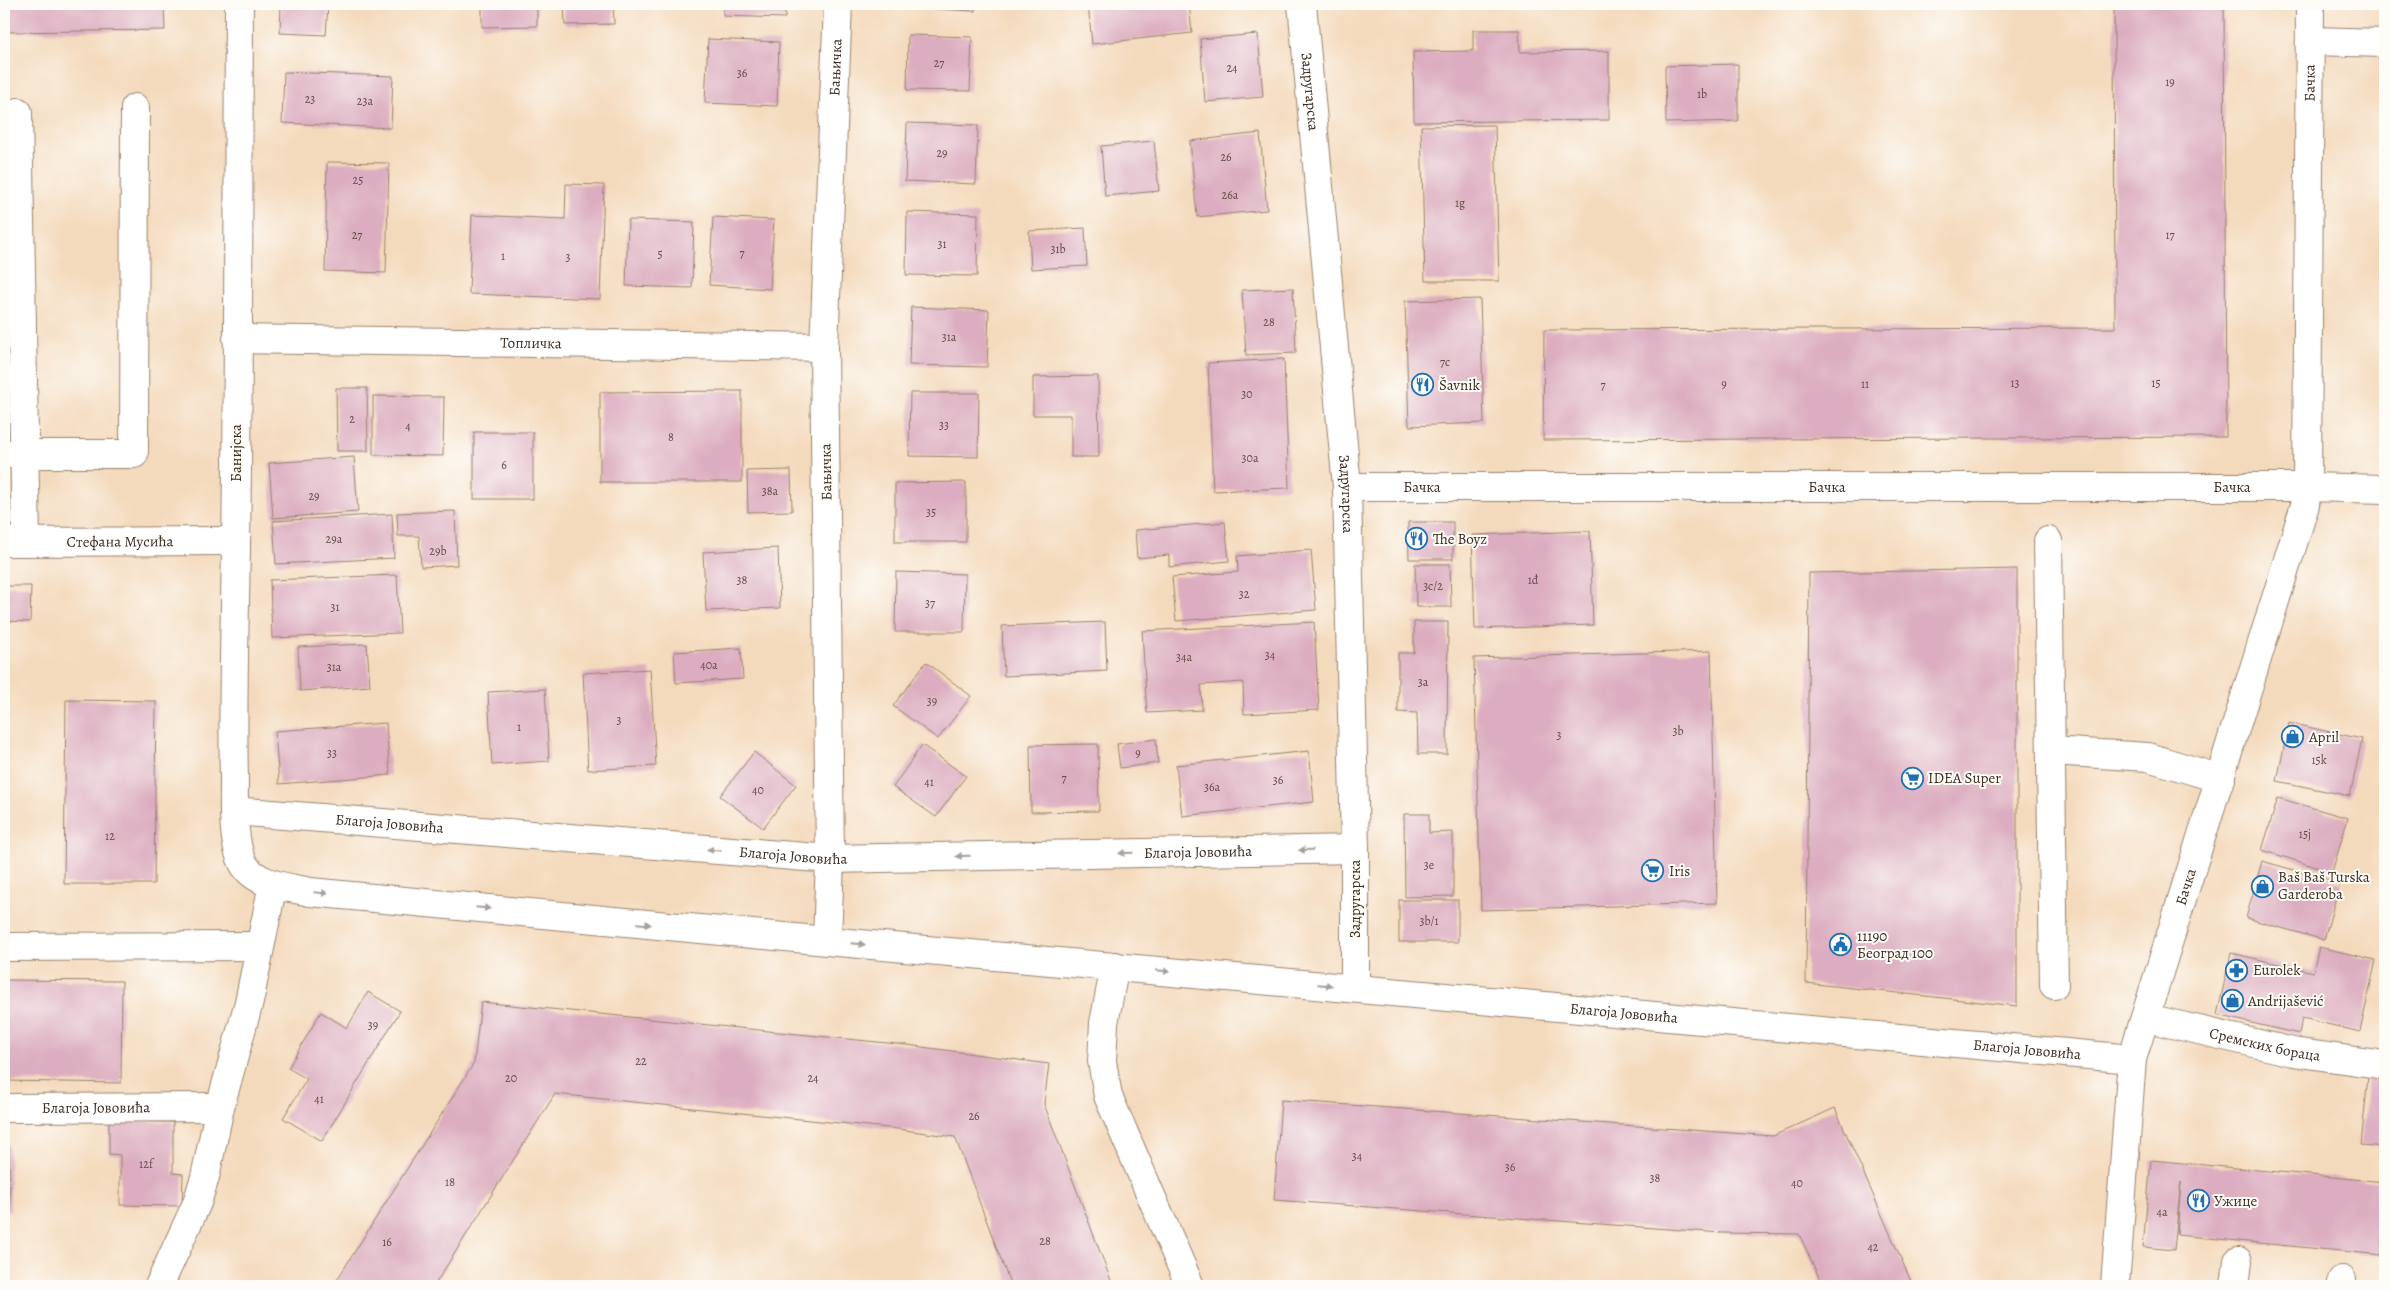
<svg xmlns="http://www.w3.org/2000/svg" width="2389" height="1290" viewBox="0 0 2389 1290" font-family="Alegreya,serif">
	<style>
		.building { fill: #dcadc0 }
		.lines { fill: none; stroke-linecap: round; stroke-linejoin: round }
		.minor-casing { stroke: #98826e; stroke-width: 30 }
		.minor { stroke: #fff; stroke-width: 28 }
		.oneway { fill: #a79f9a }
		.labels { text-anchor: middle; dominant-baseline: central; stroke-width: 4; stroke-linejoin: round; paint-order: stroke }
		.number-label { font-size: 12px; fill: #634b46 }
		.street-label { font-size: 15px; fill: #3b2a1e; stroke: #fdfcf7 }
		.poi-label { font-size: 15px; fill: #3b2a1e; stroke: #fdfcf7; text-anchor: start }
	</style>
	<rect width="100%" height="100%" fill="#fdfcf7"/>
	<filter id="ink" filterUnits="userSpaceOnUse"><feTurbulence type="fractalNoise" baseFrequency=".02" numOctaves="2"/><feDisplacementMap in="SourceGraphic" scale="10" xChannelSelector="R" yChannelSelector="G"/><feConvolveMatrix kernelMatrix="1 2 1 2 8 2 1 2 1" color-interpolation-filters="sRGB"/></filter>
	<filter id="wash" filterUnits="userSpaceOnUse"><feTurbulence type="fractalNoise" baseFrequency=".0096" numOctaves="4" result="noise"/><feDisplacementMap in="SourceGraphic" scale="20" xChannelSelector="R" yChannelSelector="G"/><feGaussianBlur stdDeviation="1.12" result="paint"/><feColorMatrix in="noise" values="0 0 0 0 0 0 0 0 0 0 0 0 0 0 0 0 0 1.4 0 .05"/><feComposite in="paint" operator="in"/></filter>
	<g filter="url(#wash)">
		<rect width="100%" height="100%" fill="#f4dabd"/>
		<g id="blocks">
			<g class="building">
				<path d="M4 4H164L165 30 4 32Z"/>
				<path d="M281 4H328L326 35 280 33Z"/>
				<path d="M482 4H537V26L482 27Z"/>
				<path d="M564 4H613L614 24 565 25Z"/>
				<path d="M723 4H785V18L723 16Z"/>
				<path d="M896 4H975V11L896 7Z"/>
				<path d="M1088 4H1189L1192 33 1092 44Z"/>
				<path d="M2114 4H2224L2226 437 1543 440 1544 330 2115 328Z"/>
				<path d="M1473 30H1519L1520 52 1609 51V120L1414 122 1413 52 1473 51Z"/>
				<path d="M1258 34 1263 97 1205 102 1200 39Z"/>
				<path d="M908 35 972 37 970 91 907 90Z"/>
				<path d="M708 39 779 42 777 106 705 103Z"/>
				<path d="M1738 64V121L1666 123 1665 66Z"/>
				<path d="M284 72 393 76 391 128 282 123Z"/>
				<path d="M907 123 978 125 976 184 905 181Z"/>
				<path d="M1495 125 1499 281H1425L1421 126Z"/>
				<path d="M1260 133 1267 210 1197 217 1190 141Z"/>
				<path d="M1154 141 1159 191 1105 196 1101 146Z"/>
				<path d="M327 162 389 163 386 273 325 271Z"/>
				<path d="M566 184 604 185 600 299 469 294 472 215 565 219Z"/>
				<path d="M907 212 978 214 977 276 906 275Z"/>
				<path d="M713 217 774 220 770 289 709 285Z"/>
				<path d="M628 220 694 222 692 288 626 286Z"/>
				<path d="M1085 228 1087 266 1031 269 1029 231Z"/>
				<path d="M1293 288 1296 353 1246 355 1242 290Z"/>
				<path d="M1480 299 1484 423 1409 426 1405 301Z"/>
				<path d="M911 307 989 310 987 367 909 365Z"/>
				<path d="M1284 359 1289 488 1213 491 1208 363Z"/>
				<path d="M1098 376 1099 457H1071V415H1033V377Z"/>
				<path d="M336 388H367L368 451H337Z"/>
				<path d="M742 391V482H600V392Z"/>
				<path d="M910 393H979L978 457 909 456Z"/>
				<path d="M373 396 444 397 443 456 373 455Z"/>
				<rect x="474" y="432" width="59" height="67"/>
				<path d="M354 457 358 512 273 518 269 463Z"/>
				<path d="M791 470 792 511 748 512 747 471Z"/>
				<path d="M966 482V542H895V483Z"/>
				<path d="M455 511 457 565 421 567 419 536H398L397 513Z"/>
				<path d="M392 514 394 558 276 564 273 521Z"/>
				<path d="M1225 522 1229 561 1169 567V555L1137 558 1135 530Z"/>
				<path d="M1408 522H1453V559H1409Z"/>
				<path d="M1590 531 1593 625 1475 629 1472 535Z"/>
				<path d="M778 548 780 608 706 611 703 552Z"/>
				<path d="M1311 550 1316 610 1176 621 1172 577 1238 572 1237 556Z"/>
				<path d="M1415 564H1450L1451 607H1416Z"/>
				<path d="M2017 569V1006L1806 983 1809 573Z"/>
				<path d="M896 572 965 574 964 632H895Z"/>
				<path d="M397 575 400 633 272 638 270 580Z"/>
				<path d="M4 586H31L30 622 4 621Z"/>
				<path d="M1105 622 1107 671 1004 676 1002 626Z"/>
				<path d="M1314 622 1319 710 1244 714 1243 682 1201 685 1202 710 1147 713 1142 631Z"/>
				<path d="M1414 622H1448L1447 754H1418L1417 713 1398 712V653H1414Z"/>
				<path d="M367 644 370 686 300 691 298 647Z"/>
				<path d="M741 648 743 679 676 683 674 652Z"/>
				<path d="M1711 651 1717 903 1481 910 1474 658Z"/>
				<path d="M926 662 971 696 938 739 893 706Z"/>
				<path d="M650 669 656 766 588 770 583 673Z"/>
				<path d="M545 689 549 761 492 765 488 692Z"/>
				<path d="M66 700 156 701 154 884H64Z"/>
				<path d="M386 723 390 775 279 784 275 731Z"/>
				<path d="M2289 723 2362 739 2350 796 2277 781Z"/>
				<path d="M1156 739 1158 763 1120 768 1117 744Z"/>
				<path d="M1098 744 1099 811 1031 812 1030 745Z"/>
				<path d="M922 745 966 776 936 817 893 787Z"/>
				<path d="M1309 751 1314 802 1182 816 1176 765Z"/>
				<path d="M754 752 796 785 763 828 720 796Z"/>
				<path d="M2278 798 2348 818 2332 872 2262 850Z"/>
				<path d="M1404 814H1429V833L1453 832V896L1405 897Z"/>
				<path d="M2262 861 2340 883 2324 940 2246 918Z"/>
				<rect x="1399" y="900" width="59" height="42"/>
				<path d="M2319 947 2376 960 2360 1032 2302 1018 2299 1034 2217 1015 2231 953 2313 972Z"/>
				<path d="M4 980 122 981 121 1083 4 1081Z"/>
				<path d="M368 992 400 1011 322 1141 283 1118 307 1079 288 1068 321 1012 347 1028Z"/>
				<path d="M481 1002 907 1045 1049 1064 1044 1104 1113 1286H1011L955 1137 898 1129 555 1094 434 1286H333L474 1063Z"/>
				<path d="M2368 1077 2385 1078V1147L2361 1145Z"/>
				<path d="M1281 1100 1773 1136 1835 1108 1913 1286H1823L1799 1234 1722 1233 1274 1200Z"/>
				<path d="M109 1121 173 1122V1173L183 1174 182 1206 120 1205V1155L109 1154Z"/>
				<path d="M4 1146H9L10 1211H4Z"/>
				<path d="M2151 1160 2385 1182V1220L2382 1255 2177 1235 2181 1182 2174 1250 2143 1247Z"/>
			</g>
		</g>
	</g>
	<g filter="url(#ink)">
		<use href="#blocks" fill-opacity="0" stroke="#98826e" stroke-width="1"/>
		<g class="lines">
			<defs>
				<g id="minor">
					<path id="s1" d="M239 4C238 184 239 364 236 544 235 623 232 701 234 779 234 803 232 842 243 863 255 885 288 887 310 892L827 941 2132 1059"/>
					<path id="s2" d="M1302 4 1347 487 1355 849V987"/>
					<path d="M2311 41 2385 43"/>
					<path d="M18 112 26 542"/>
					<path id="s3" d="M237 339 824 347"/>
					<path d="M4 454H134L135 108"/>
					<path id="s4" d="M1347 487H2307L2310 4"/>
					<path d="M2048 541 2054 985"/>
					<path id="s5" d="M4 542 236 541"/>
					<path d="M2051 751 2148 757 2221 779"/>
					<path id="s6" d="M234 811 830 859 1355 849"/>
					<path id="s7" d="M827 941 830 859 824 347 838 4"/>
					<path d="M4 947 259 946"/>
					<path d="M1115 966 1104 1023 1102 1061 1108 1096 1190 1286"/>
					<path id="s8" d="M2147 1018 2293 1052 2385 1065"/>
					<path id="s9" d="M4 1108 220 1107"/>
					<path d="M159 1286 197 1203 205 1177 220 1107 249 1002 273 884"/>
					<path id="s10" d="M2115 1286 2132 1059 2305 505 2307 487 2385 489"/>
					<path d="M2235 1286 2238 1261"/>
					<path d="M2342 1286V1280"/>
				</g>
			</defs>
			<use href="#minor" class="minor-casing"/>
			<use href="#minor" class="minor"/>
		</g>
		<defs><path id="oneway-solid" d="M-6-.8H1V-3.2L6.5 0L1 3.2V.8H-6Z" transform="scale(1.25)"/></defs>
		<g class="oneway">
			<use href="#oneway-solid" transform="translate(714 850) rotate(-175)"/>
			<use href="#oneway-solid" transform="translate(1306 850) rotate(179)"/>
			<use href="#oneway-solid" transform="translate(1126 853) rotate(179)"/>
			<use href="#oneway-solid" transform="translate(963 856) rotate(179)"/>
			<use href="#oneway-solid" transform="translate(321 893) rotate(5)"/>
			<use href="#oneway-solid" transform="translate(483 908) rotate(5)"/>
			<use href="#oneway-solid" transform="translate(644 924) rotate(5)"/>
			<use href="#oneway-solid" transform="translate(858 944) rotate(5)"/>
			<use href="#oneway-solid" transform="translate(1163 971) rotate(5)"/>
			<use href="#oneway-solid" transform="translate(1325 985) rotate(5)"/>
		</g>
	</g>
	<defs>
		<symbol id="restaurant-ring" viewBox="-11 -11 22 22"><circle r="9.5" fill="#fdfcf7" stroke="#1f6fb2" stroke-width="1.5"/><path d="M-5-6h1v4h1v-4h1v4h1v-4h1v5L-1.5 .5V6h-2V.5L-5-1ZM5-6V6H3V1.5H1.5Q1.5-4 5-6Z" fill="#1f6fb2"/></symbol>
		<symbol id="shop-ring" viewBox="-11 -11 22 22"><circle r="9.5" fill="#fdfcf7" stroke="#1f6fb2" stroke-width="1.5"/><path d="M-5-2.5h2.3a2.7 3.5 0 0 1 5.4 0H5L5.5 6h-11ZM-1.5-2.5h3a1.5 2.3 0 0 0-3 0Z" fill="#1f6fb2"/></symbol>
		<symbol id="supermarket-ring" viewBox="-11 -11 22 22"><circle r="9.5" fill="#fdfcf7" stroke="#1f6fb2" stroke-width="1.5"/><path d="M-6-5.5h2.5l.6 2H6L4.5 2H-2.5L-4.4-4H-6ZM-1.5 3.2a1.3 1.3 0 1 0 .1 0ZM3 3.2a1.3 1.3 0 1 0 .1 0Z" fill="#1f6fb2"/></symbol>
		<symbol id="civic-ring" viewBox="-11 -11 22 22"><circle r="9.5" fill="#fdfcf7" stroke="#1f6fb2" stroke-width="1.5"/><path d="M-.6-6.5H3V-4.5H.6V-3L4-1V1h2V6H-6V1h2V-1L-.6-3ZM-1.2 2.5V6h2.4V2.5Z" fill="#1f6fb2"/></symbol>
		<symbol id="pharmacy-ring" viewBox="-11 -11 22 22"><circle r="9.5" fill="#fdfcf7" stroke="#1f6fb2" stroke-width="1.5"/><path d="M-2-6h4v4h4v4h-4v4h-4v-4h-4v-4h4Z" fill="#1f6fb2"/></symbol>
	</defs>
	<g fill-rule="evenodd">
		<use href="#restaurant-ring" x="1410" y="372" width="25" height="25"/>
		<use href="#restaurant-ring" x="1404" y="526" width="25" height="25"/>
		<use href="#shop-ring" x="2280" y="724" width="25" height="25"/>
		<use href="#supermarket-ring" x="1900" y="766" width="25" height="25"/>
		<use href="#supermarket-ring" x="1640" y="858" width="25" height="25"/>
		<use href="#shop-ring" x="2250" y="874" width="25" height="25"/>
		<use href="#civic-ring" x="1828" y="932" width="25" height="25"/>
		<use href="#pharmacy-ring" x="2224" y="958" width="25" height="25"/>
		<use href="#shop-ring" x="2220" y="988" width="25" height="25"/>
		<use href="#restaurant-ring" x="2186" y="1188" width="25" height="25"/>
	</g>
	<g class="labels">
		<g class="number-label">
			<text x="939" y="63">27</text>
			<text x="1232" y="68">24</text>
			<text x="742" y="73">36</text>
			<text x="2170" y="82">19</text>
			<text x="1702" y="94">1b</text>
			<text x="310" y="99">23</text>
			<text x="365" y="101">23a</text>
			<text x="942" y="153">29</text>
			<text x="1226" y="157">26</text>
			<text x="358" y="180">25</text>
			<text x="1230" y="195">26a</text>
			<text x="1460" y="203">1g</text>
			<text x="357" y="235">27</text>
			<text x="2170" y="235">17</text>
			<text x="942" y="244">31</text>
			<text x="1058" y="249">31b</text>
			<text x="742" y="253">7</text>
			<text x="660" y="254">5</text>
			<text x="503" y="256">1</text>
			<text x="568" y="257">3</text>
			<text x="1269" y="322">28</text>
			<text x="949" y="337">31a</text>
			<text x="1445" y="362">7c</text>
			<text x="2015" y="383">13</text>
			<text x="2156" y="383">15</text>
			<text x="1724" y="384">9</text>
			<text x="1865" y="384">11</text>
			<text x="1603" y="385">7</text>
			<text x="1247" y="394">30</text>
			<text x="352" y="419">2</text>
			<text x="944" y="425">33</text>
			<text x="408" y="426">4</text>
			<text x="671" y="437">8</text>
			<text x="1250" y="458">30a</text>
			<text x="504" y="465">6</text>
			<text x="770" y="491">38a</text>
			<text x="314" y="496">29</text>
			<text x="931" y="512">35</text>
			<text x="334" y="539">29a</text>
			<text x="438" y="551">29b</text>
			<text x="742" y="580">38</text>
			<text x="1533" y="580">1đ</text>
			<text x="1433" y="586">3c/2</text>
			<text x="1244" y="594">32</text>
			<text x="930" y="603">37</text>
			<text x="335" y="607">31</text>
			<text x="1270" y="655">34</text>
			<text x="1184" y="657">34a</text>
			<text x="709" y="665">40a</text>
			<text x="334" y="667">31a</text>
			<text x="1423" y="682">3a</text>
			<text x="932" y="701">39</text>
			<text x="619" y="720">3</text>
			<text x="519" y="727">1</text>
			<text x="1678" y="731">3b</text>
			<text x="1559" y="735">3</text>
			<text x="332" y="753">33</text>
			<text x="1138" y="753">9</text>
			<text x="2319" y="760">15k</text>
			<text x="1064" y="778">7</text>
			<text x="1278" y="780">36</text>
			<text x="929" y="782">41</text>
			<text x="1212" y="787">36a</text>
			<text x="758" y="790">40</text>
			<text x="2305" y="834">15j</text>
			<text x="110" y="836">12</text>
			<text x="1429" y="865">3e</text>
			<text x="1429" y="921">3b/1</text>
			<text x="373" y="1025">39</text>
			<text x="641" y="1061">22</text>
			<text x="511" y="1078">20</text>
			<text x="813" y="1078">24</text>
			<text x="319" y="1099">41</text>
			<text x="974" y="1116">26</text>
			<text x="1357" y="1156">34</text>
			<text x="146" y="1164">12f</text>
			<text x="1510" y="1167">36</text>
			<text x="1655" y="1178">38</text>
			<text x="450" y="1182">18</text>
			<text x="1797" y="1183">40</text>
			<text x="2162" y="1212">4a</text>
			<text x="1045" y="1241">28</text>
			<text x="387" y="1242">16</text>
			<text x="1873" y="1247">42</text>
		</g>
		<g class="street-label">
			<text stroke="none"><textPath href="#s7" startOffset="874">Бањичка</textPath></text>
			<text stroke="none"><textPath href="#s4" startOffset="1364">Бачка</textPath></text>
			<text stroke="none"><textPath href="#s2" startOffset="88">Задругарска</textPath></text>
			<text stroke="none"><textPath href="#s3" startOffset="294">Топличка</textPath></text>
			<text transform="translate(236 453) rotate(-90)">Банијска</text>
			<text transform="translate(826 472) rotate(-91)">Бањичка</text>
			<text stroke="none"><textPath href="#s4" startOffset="75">Бачка</textPath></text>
			<text stroke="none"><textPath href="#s4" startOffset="480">Бачка</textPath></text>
			<text stroke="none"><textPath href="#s4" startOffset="885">Бачка</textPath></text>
			<text stroke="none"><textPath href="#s2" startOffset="492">Задругарска</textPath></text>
			<text stroke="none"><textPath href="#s5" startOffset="116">Стефана Мусића</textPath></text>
			<text stroke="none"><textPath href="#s6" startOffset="156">Благоја Јововића</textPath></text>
			<text stroke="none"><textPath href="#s6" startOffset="966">Благоја Јововића</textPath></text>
			<text stroke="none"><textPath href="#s6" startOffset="561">Благоја Јововића</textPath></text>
			<text stroke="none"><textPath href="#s10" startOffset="408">Бачка</textPath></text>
			<text transform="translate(1355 899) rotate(-90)">Задругарска</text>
			<text stroke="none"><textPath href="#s1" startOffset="2255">Благоја Јововића</textPath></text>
			<text stroke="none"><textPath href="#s8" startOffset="121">Сремских бораца</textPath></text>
			<text stroke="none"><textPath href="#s1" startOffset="2660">Благоја Јововића</textPath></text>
			<text stroke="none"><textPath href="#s9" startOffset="92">Благоја Јововића</textPath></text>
		</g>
		<g class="poi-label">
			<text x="1439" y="385">Šavnik</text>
			<text x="1433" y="539">The Boyz</text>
			<text x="2309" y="737">April</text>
			<text x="1928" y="778">IDEA Super</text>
			<text x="1669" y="871">Iris</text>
			<text x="2278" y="877">Baš Baš Turska<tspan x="2278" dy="17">Garderoba</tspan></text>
			<text x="1857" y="936">11190<tspan x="1857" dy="17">Београд 100</tspan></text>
			<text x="2253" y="970">Eurolek</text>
			<text x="2248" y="1001">Andrijašević</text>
			<text x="2214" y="1201">Ужице</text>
		</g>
	</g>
	<rect width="2389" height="1290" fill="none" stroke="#fdfcf7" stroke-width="20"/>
</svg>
